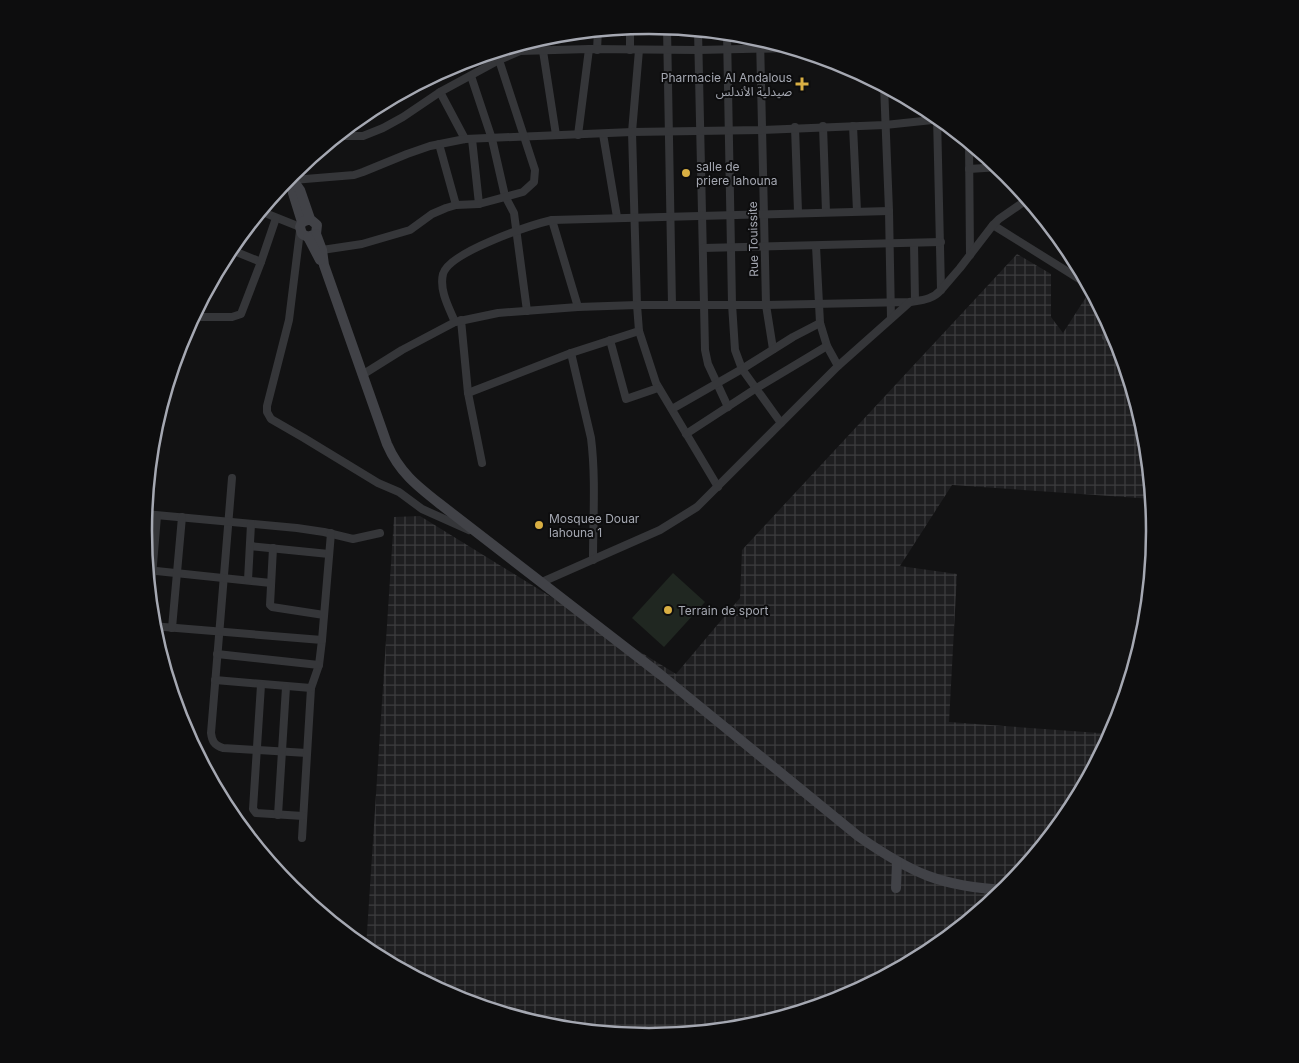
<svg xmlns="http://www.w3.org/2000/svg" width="1299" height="1063" viewBox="0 0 1299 1063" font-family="Inter,'Noto Sans Arabic',sans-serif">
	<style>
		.industrial { fill: url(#industrial-grid) }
		.pitch { fill: #202721 }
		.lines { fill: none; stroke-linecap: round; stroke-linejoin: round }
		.street { stroke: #353639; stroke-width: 8 }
		.secondary { stroke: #414247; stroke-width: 10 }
		.poi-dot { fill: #d9af43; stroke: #0d0d0e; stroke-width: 2 }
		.labels { text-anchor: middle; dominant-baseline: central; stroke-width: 4; stroke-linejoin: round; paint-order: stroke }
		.poi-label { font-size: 12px; fill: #a5a8b2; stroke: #0d0d0e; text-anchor: start }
		.street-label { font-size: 12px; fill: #a5a8b2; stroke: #0d0d0e }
		.rim { fill: none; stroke: #a5a8b2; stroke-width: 2.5 }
	</style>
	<defs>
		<pattern id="industrial-grid" width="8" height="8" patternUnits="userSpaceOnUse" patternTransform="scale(1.25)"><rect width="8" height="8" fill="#1e1e20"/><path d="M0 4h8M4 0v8" fill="none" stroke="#3c3c3e"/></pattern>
	</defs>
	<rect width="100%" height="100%" fill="#121213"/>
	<path class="industrial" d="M1017 254 1051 274V317L1063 333 1088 294 1096 298 1114 331 1110 352 1123 357 1146 433 1153 499 952 485 900 566 957 574 949 722 1113 734 1070 813 1007 890 931 953 843 1000 748 1028 650 1038 550 1028 455 999 368 952 358 945 366 948 394 517 420 516 676 674 740 598 742 550Z"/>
	<path class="pitch" d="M673 573 705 602 664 647 632 618Z"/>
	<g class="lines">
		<g class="street">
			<path d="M630 27V50"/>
			<path d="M667 27 672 305"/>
			<path d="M698 30 705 350 708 364 728 407"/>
			<path d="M727 33 732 304 735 350 742 369 781 423"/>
			<path d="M760 38 766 305 773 349"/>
			<path d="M597 50 598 30"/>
			<path d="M639 50 632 132 637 305 639 331 656 383 718 487"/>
			<path d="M543 51 556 135"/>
			<path d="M471 76 492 139 505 196 514 213 527 311"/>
			<path d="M884 85 889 211 891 318"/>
			<path d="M440 92 465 139"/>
			<path d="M937 116 941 290"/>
			<path d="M823 126 826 212"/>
			<path d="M853 126 857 211"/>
			<path d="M795 127 798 212"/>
			<path d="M603 134 617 217"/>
			<path d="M578 135 589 49"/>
			<path d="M337 136H363L383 128 403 117 440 92 499 60 520 51 589 49 698 50 793 48"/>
			<path d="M472 139 479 204"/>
			<path d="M969 142 970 255"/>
			<path d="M439 144 456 205"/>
			<path d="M969 169 1000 167"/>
			<path d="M293 180 354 175 363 172 407 154 430 146 465 139 632 132 762 130 885 125 942 119"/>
			<path d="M260 211 300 227"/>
			<path d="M552 220 578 307"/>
			<path d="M993 225 1089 285"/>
			<path d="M300 231 289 320 267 406V412L271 419 304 438 378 483 399 492 422 509 469 530"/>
			<path d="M914 243 915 301"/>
			<path d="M816 246 820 323 827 346 838 366"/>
			<path d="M703 248 941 242"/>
			<path d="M229 249 261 262"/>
			<path d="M322 250 362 244 410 230 432 214 446 208 456 205 479 204 523 192 534 182 535 170 499 60"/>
			<path d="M193 317H232L241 314 261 262 276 218"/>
			<path d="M461 320 468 393 482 463"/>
			<path d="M455 322C449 308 439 290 443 274 449 252 531 225 552 220L889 211"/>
			<path d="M1112 327 1106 337 1119 341"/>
			<path d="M610 340 626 399 658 388"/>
			<path d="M571 353 591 438C596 478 593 519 593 560"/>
			<path d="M362 375 402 350 455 322 498 313 578 307 637 305H766L910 302C922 300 932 300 941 290L960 268 993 225 999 219 1028 199"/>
			<path d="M468 393 571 353 639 331"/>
			<path d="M672 409 742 369 793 337 820 323"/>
			<path d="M686 434 755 389 827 346"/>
			<path d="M232 478 211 733C212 741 214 745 223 748L307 753"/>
			<path d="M145 514 297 528 324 532 353 539 380 533"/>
			<path d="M250 546 329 554"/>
			<path d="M273 548 270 605 272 607 324 615"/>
			<path d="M147 570 271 583"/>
			<path d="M248 580 251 524"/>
			<path d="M542 582 660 530 697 507 838 366 910 302"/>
			<path d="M150 601 157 516"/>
			<path d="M152 626 322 640 319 665 311 688 302 838"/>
			<path d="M172 628 182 517"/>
			<path d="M322 640 331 533"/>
			<path d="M217 654 319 665"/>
			<path d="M215 680 311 688"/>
			<path d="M261 685 253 809 256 813 303 816"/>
			<path d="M278 815 286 687"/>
		</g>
		<g class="secondary">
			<path d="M292 180 293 193 302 222"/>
			<path d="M293 180 300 190 310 219 317 225 316 234 308 237 302 234 300 227 302 222 310 219"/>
			<path d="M316 234 322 250 324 265 387 444C399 472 417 486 440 504L661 675 858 836C911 873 941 887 1007 890"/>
			<path d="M308 237 320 260"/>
			<path d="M896 888 897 862"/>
		</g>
	</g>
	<g class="poi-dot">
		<path d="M799.5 76.5h5v5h5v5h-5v5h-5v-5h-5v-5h5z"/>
		<circle cx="686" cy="173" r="5"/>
		<circle cx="539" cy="525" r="5"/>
		<circle cx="668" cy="610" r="5"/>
	</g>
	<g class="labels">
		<g class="poi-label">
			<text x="792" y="77" text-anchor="end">Pharmacie Al Andalous<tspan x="792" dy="14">صيدلية الأندلس</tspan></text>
			<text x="696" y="166">salle de<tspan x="696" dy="14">priere lahouna</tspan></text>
			<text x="549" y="518">Mosquee Douar<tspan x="549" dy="14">lahouna 1</tspan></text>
			<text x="678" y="610">Terrain de sport</text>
		</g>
		<g class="street-label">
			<text transform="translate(753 239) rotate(-91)">Rue Touissite</text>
		</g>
	</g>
	<path d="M0 0H1299V1063H0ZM152 531a497 497 0 1 1 994 0a497 497 0 1 1-994 0Z" fill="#0d0d0e" fill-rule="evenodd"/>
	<path class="rim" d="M152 531a497 497 0 1 1 994 0a497 497 0 1 1-994 0Z"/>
</svg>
